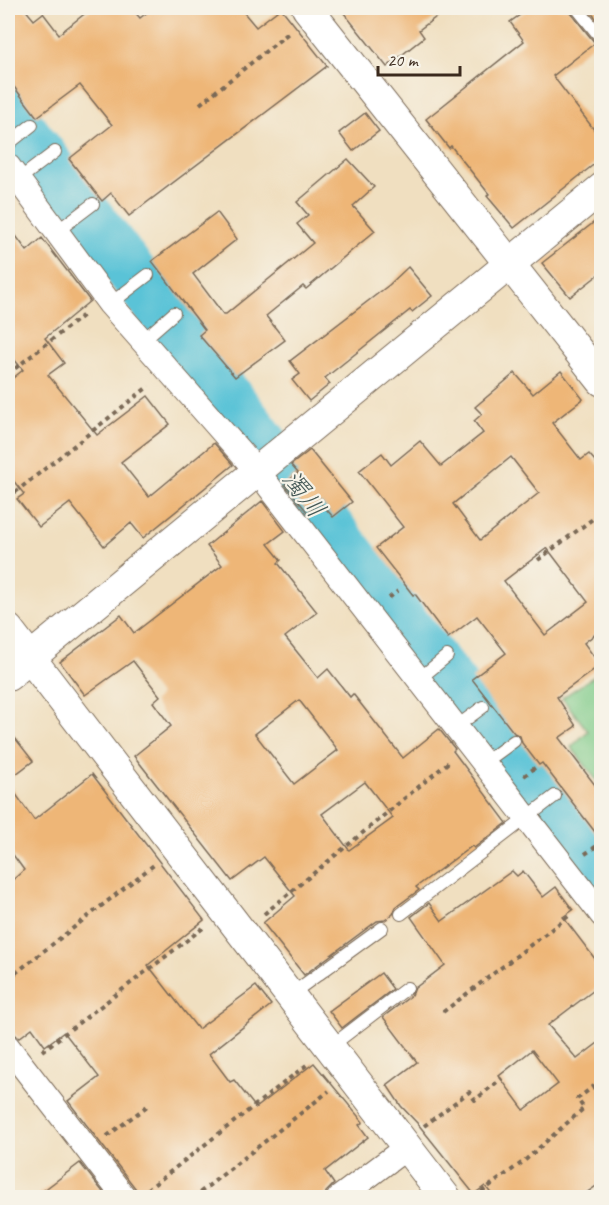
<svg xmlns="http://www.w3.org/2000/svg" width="609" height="1205" viewBox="0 0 609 1205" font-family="Caveat,'Klee One',sans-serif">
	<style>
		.green { fill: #7fcb89; stroke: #5d7a54; stroke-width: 1.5 }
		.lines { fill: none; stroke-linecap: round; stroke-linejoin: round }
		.river { stroke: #5ac3d7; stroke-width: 50 }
		.building { fill: #eeb677; fill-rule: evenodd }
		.service-casing { stroke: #7a6957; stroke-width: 14 }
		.minor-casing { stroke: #7a6957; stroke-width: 26 }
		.tertiary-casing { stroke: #7a6957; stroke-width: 32 }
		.path { stroke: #7a6957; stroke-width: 4; stroke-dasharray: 4.5 4.5; stroke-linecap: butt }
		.service { stroke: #fff; stroke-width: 12 }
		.minor { stroke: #fff; stroke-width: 24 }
		.tertiary { stroke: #fff; stroke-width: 30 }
		.labels { text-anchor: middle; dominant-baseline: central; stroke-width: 4.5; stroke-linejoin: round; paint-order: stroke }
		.water-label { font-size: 26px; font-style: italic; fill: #445856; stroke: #f7f3e8 }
	</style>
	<rect width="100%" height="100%" fill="#f7f3e8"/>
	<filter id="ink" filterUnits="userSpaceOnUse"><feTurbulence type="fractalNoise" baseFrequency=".0167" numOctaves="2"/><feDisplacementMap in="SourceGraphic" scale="12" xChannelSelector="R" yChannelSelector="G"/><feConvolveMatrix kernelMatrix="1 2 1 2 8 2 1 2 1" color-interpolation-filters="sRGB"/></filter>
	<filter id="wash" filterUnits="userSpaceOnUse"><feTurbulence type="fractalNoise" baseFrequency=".008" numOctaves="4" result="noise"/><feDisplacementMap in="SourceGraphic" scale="24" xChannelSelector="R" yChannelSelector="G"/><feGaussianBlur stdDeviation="1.35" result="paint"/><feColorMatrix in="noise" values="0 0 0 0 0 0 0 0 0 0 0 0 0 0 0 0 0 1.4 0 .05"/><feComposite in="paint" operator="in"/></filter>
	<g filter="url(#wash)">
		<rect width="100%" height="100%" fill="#f0dfc0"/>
		<path class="green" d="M599 673 602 677 601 786 571 747 588 731 562 698Z"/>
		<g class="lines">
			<path class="river" d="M8 112 274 457 602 876"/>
		</g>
		<g id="blocks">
			<g class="building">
				<path d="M8 8H24L34 20 43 13 59 34 92 8H131L140 18 153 8H240L256 27 281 8 327 66 129 216 111 193 102 201 69 159 112 125 80 85 37 117 8 79Z"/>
				<path d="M340 8H448L419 30 424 37 387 67Z"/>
				<path d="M530 8H569L571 13 595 43 553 76 602 140V158L514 228 487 196 489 194 451 146 449 148 426 119 524 41 510 22Z"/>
				<path d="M587 8H602V25Z"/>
				<path d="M365 113 379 131 353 151 339 133Z"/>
				<path d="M348 159 374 187 353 206 375 231 306 289 303 286 266 316 285 340 235 377 199 335 205 330 152 261 217 212 237 239 193 274 223 314H226L313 243 297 224 308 215 297 202Z"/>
				<path d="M602 216V272L570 297 542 263Z"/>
				<path d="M8 225 27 251 42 238 90 301 45 338 64 363 48 375 97 435 148 396 170 424 121 462 149 497 214 443 233 465 143 538 131 523 104 546 70 503 39 527 17 499 24 494 8 474V382L23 370 8 352Z"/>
				<path d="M408 267 432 296 412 312 410 310 325 378 330 384 309 401 292 380 300 374 290 361 389 285Z"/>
				<path d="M561 371 583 399 552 423 581 460 589 454 602 469V629L584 643 600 665 557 697 576 726 559 738 602 794V841L542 763 539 765 522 743 520 736 514 733 472 679 506 653 477 616 448 638 415 594 413 595 376 548 403 527 359 471 382 453 391 465 420 441 441 466 483 433 474 421 482 414 475 407 515 373 533 394ZM511 457 539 493 480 540 453 504ZM547 548 588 602 545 635 504 581Z"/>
				<path d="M310 450 352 502 333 517 321 503 308 513 285 484 298 473 291 465Z"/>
				<path d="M262 501 285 531 268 544 281 560 278 563 317 612 285 637 318 678 328 669 350 697 353 694 403 758 439 729 455 749 453 751 507 823 474 848 472 846 416 887 419 890 396 907 393 914 385 920 377 921 304 975 263 923 295 896 264 857 232 881 134 756 171 726 153 702 160 696 133 661 85 695 60 662 121 615 134 633 222 565 207 546ZM299 700 338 750 294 784 255 734ZM365 782 393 818 349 850 322 814Z"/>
				<path d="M8 729 33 761 8 780Z"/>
				<path d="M92 774 204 920 148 965 198 1029 256 986 271 1005 209 1054 230 1082 234 1080 256 1108 314 1063 363 1122 359 1125 368 1137 325 1171 334 1184 326 1192 325 1197H139L136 1189 68 1101 99 1077 64 1032 45 1046 32 1028 19 1038 8 1028V884L24 870 8 848V783L34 820Z"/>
				<path d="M512 871 517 876 523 871 543 897 556 887 573 910 563 917 602 968V984L548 1025 577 1059 602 1040V1182L580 1197H494L485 1186 474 1194 418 1124 401 1106 387 1085 417 1062 383 1017 412 995 415 988 445 965 411 917 429 903 442 921ZM532 1050 558 1084 524 1110 499 1076Z"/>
				<path d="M381 973 393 989 342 1028 329 1011Z"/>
				<path d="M80 1163 107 1197H35Z"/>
			</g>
		</g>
	</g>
	<g filter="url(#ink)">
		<use href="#blocks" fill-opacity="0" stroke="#7a6957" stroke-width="1.5"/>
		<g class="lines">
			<defs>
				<g id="service">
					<path d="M577 8 602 39"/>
					<path d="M8 144 32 125"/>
					<path d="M18 180 55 152"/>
					<path d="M56 232 93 204"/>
					<path d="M110 304 148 275"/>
					<path d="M142 341 174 313"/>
					<path d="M419 679 447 656"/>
					<path d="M456 727 483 707"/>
					<path d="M484 763 514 741"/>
					<path d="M401 914 555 796"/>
					<path d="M290 995 382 928"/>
					<path d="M330 1047 407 988"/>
				</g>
				<g id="minor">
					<path d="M8 166 110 304 257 471 602 915"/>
					<path d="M8 1047 125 1198"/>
					<path d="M339 1198 407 1147"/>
				</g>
				<g id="tertiary">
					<path d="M307 8 602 381"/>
					<path d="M8 629 446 1198"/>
					<path d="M8 676 602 188"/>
				</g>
			</defs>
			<use href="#service" class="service-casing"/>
			<use href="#minor" class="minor-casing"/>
			<use href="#tertiary" class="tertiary-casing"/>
			<g class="path">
				<path d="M200 104 291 31"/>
				<path d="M8 374 86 313"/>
				<path d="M8 498 149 386"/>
				<path d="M538 560 602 512"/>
				<path d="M389 598 398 591"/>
				<path d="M524 776 536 767"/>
				<path d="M585 854 597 846"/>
				<path d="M8 873 10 871"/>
				<path d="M264 914 450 761"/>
				<path d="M8 979 155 864"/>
				<path d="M443 1012 570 915"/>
				<path d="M42 1051 203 928"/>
				<path d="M424 1126 469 1092 475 1100 502 1078"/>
				<path d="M107 1136 150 1104"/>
				<path d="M147 1190 309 1063"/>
				<path d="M474 1197 523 1162 584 1108 577 1099 602 1080"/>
				<path d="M193 1198 329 1091"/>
				<path d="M592 1198 602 1191"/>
			</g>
			<use href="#service" class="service"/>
			<use href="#minor" class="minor"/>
			<use href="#tertiary" class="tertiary"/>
		</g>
	</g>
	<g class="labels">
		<g class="water-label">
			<text transform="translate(304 494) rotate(52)">濁川</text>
		</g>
	</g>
	<rect width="609" height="1205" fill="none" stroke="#f7f3e8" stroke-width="30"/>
	<path d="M378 66v9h82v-9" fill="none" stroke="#3b2a1e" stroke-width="3"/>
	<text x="387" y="66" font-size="18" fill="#3b2a1e" stroke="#f7f3e8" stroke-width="4.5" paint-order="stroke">20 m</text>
</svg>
